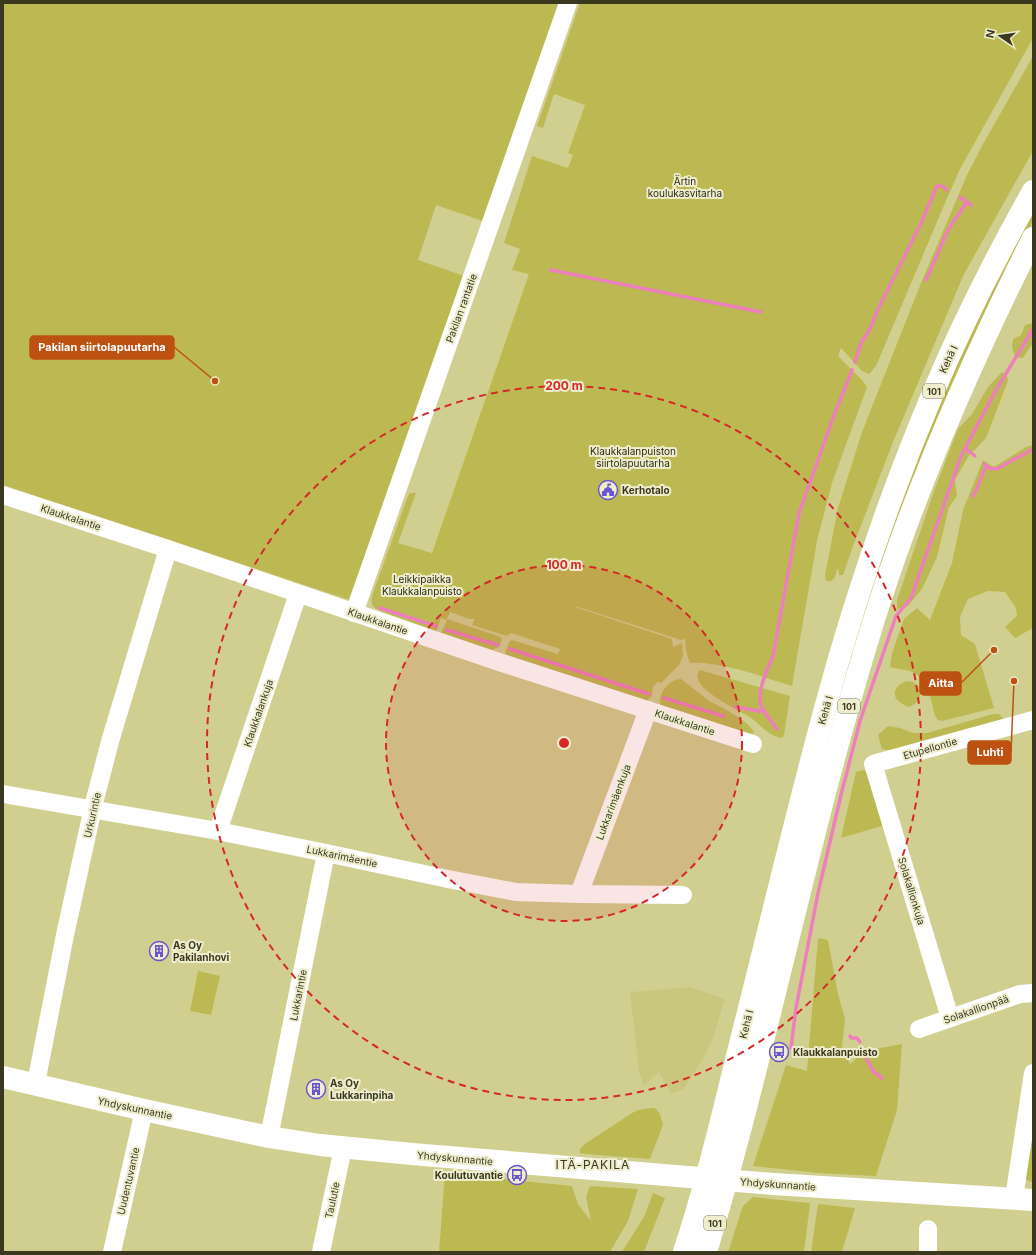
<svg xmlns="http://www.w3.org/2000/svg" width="1036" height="1255" viewBox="0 0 1036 1255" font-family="Inter,sans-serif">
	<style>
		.built { fill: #c9c77e }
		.green { fill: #bdb952 }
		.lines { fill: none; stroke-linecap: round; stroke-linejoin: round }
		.stream { stroke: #ee7fbd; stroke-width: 3.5 }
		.minor { stroke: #fff; stroke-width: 18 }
		.major { stroke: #fff; stroke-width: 22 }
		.highway { stroke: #fff; stroke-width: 22 }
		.ring { fill: none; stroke: #d62828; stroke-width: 2; stroke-dasharray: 7 5 }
		.labels { text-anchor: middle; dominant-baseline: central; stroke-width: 4; stroke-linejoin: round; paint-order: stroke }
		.shield { fill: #eeeece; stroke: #706f54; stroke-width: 1 }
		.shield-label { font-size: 9px; font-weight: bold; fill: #3a391f }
		.park-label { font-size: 10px; fill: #2b2a14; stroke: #eeeece }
		.street-label { font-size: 10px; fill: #3a391f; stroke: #eeeece }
		.poi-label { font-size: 10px; font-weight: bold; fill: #3a391f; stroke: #eeeece; text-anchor: start }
		.quarter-label { font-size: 12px; letter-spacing: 1px; fill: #3a391f; stroke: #eeeece }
		.centre { fill: #d62828; stroke: #eeeece; stroke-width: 2 }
		.ring-label { font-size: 12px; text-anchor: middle; font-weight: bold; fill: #d62828; stroke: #eeeece; stroke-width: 4; stroke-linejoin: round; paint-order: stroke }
		.leader { fill: none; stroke: #bc5111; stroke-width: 1.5 }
		.callout-dot { fill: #bc5111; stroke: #eeeece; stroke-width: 1.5 }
		.callout { fill: #bc5111; stroke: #bc5111; stroke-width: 1.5 }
		.callout-label { font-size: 11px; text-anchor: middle; font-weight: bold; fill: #fff }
	</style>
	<rect width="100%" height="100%" fill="#d1cf8f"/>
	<path class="built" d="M690 987 725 999 713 1038 704 1057 683 1090 671 1093 659 1072 644 1086 639 1071 630 992Z"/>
	<g class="green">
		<path d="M3 3H559L483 221 436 205 418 260 464 276 350 600 3 485Z"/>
		<path d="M580 3H1033V38L960 169 945 203 876 366 869 374 862 371 841 348 838 356 862 380 867 387 832 483 817 541 792 686C762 677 721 661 690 663 687 656 684 646 686 639L681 640 575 606V607L672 639 673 647 682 643 683 656 679 665 661 683 657 682 653 687 652 696 647 701 507 655 505 653 509 642 512 640 558 654 560 649 511 633 507 636 472 625 475 619H469L450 612 447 619 501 637 502 640 499 647 492 650 441 633 447 620 441 618 436 632 376 609C371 605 371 602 372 596L408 496 410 493H416L398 543 432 553 529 274 512 270 520 249 504 243 532 156 568 168 573 155 568 153 585 105 554 94 543 128 537 126Z"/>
		<path d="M1033 56V151L964 274 893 442 852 549 843 575H839L838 568 834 579 831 581H826L825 575 838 508 862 432 921 283 967 175 983 144Z"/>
		<path d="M1033 207V220L1028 230 841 702 836 700 865 602 941 394Z"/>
		<path d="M1033 323V343L1023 358 1015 357 1012 347 1013 339 1021 335 1025 325Z"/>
		<path d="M1002 372 1007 376 1008 381 986 438 968 457 955 480 957 496 949 507 937 557 922 589 907 607 897 609V600L934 491 958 429 972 414 988 387Z"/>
		<path d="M1033 445V628L1015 638 1005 627 1017 616 1016 608 1005 592 988 591 968 599 960 617 961 635 975 644 994 708 942 721 938 720 935 716C931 701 929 679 912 672 906 669 897 669 890 667L892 653 904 619 917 608 930 620 952 563 963 510 983 460 994 467 1026 447Z"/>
		<path d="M700 670 790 696 784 735 782 738C769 737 761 725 751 718 740 710 685 687 700 670Z"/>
		<path d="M679 679H681C690 686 699 693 708 700 720 707 749 720 754 732L751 735 661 706C657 694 667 682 679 679Z"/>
		<path d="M906 681 913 682 921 688C921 698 918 703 909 707 892 701 889 689 906 681Z"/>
		<path d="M993 714H999L1003 718 1004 722 899 752 882 749 878 735 888 726 900 728 913 733H927Z"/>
		<path d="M863 770 870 773 885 825 841 838 856 772Z"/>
		<path d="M818 938 828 940 838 994 845 1019 842 1047 850 1064 865 1051 902 1044 897 1110 876 1176 818 1173 753 1166 786 1065 807 1071Z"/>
		<path d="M198 971 220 976 211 1015 190 1011Z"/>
		<path d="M651 1108H655L660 1114 663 1125 650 1159 586 1154 580 1153V1149L585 1144 632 1113 638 1110Z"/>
		<path d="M1033 1118V1182L1028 1181 1024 1176Z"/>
		<path d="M445 1173 572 1186 578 1204 591 1221 586 1197 590 1186 638 1189 628 1221 610 1252H439Z"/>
		<path d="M653 1193 665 1198 644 1252H622L645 1215Z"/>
		<path d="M753 1197 809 1203 810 1204 804 1252H728L743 1206Z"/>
		<path d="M818 1204 855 1208 842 1252H811Z"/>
	</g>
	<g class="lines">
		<g class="stream">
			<path d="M960 197 971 205"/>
			<path d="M551 270 761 312"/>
			<path d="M926 280 948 230 967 202"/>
			<path d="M855 362 861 343 869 331 878 309 922 221 937 186H942L947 190"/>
			<path d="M965 448 975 456"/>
			<path d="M984 464 989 468 997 469 1033 449"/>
			<path d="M973 496C980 485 980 476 987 466"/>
			<path d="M380 608 436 626"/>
			<path d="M447 630 498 645"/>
			<path d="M510 649 649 694"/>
			<path d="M664 698 724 716"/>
			<path d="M736 707 765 712"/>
			<path d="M777 729C771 721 762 711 760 702 758 690 768 667 773 656L799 513 833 418 852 370"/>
			<path d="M850 1036 851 1038H857L860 1042"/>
			<path d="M791 1048 796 1008 818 893 841 795 860 721 896 616 911 598 961 456 996 390 1033 329"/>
			<path d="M866 1058 873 1071 882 1078"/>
		</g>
		<g class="minor">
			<path d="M3 495 168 549 499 662 753 744"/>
			<path d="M354 613 568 3"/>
			<path d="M3 794 218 831 326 853 448 879 516 892 579 894 683 895"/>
			<path d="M218 831 298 594"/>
			<path d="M579 894 648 710"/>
			<path d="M950 1018 873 764 1033 720"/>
			<path d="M919 1029 1020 994 1033 993"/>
			<path d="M34 1085 38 1073 65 935 94 803 111 738 168 549"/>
			<path d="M269 1137 326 853"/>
			<path d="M1014 1198 1033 1073"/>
			<path d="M112 1252 144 1110"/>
			<path d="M321 1252 343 1148"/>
			<path d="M928 1252V1229"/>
		</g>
		<path class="major" d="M3 1077 144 1110 269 1137 320 1145 412 1154 773 1184 1033 1200"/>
		<g class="highway">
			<path d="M684 1252C705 1188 721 1122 737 1056 766 942 793 827 824 712 853 604 889 497 933 393 962 324 996 257 1033 191"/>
			<path d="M706 1252C770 1038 811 817 879 604 920 477 974 356 1033 238"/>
		</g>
	</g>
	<circle cx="564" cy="743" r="178" fill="#d62828" fill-opacity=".12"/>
	<g class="ring">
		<circle cx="564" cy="743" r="178"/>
		<circle cx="564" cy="743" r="357"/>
	</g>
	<defs>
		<symbol id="civic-ring" viewBox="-11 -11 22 22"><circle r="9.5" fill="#eeeece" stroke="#6b55ce" stroke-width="1.5"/><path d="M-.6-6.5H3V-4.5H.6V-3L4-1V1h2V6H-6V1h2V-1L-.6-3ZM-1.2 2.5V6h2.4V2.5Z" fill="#6b55ce"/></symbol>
		<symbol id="building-ring" viewBox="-11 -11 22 22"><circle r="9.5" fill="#eeeece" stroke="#6b55ce" stroke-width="1.5"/><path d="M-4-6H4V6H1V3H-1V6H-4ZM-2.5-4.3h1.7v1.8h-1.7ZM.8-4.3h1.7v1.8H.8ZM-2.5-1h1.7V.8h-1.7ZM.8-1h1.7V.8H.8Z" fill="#6b55ce"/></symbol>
		<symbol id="bus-ring" viewBox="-11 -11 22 22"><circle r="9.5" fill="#eeeece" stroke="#6b55ce" stroke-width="1.5"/><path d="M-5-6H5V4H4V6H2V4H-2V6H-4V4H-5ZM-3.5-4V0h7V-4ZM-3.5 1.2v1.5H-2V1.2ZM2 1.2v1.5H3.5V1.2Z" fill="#6b55ce"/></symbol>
	</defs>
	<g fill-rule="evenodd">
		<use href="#civic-ring" x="597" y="479" width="22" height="22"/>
		<use href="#building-ring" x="148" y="940" width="22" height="22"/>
		<use href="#bus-ring" x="768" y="1041" width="22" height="22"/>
		<use href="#building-ring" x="305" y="1078" width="22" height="22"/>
		<use href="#bus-ring" x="506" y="1164" width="22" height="22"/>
	</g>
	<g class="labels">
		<g class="shield">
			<rect x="923" y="384" width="22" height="14" rx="3"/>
			<rect x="838" y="699" width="22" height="14" rx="3"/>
			<rect x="704" y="1216" width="22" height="14" rx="3"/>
		</g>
		<g class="shield-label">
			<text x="934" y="391">101</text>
			<text x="849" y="706">101</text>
			<text x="715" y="1223">101</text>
		</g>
		<g class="park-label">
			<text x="685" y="181">Ärtin<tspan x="685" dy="12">koulukasvitarha</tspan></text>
			<text x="633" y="451">Klaukkalanpuiston<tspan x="633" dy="12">siirtolapuutarha</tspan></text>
			<text x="422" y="579">Leikkipaikka<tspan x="422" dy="12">Klaukkalanpuisto</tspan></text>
		</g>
		<g class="street-label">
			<text transform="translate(461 308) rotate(-70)">Pakilan rantatie</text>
			<text transform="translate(948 359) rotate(-65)">Kehä I</text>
			<text transform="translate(71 517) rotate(18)">Klaukkalantie</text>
			<text transform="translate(378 621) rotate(19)">Klaukkalantie</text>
			<text transform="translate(825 710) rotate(-74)">Kehä I</text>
			<text transform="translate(258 713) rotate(-71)">Klaukkalankuja</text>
			<text transform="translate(685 722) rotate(18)">Klaukkalantie</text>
			<text transform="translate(930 748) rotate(-16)">Etupellontie</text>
			<text transform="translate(613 802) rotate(-69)">Lukkarimäenkuja</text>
			<text transform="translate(92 815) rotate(-77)">Urkurintie</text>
			<text transform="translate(342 856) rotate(12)">Lukkarimäentie</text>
			<text transform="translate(912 891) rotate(73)">Solakallionkuja</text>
			<text transform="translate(298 995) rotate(-79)">Lukkarintie</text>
			<text transform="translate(976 1009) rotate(-19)">Solakallionpää</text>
			<text transform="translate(746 1024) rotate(-76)">Kehä I</text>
			<text transform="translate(135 1108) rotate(12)">Yhdyskunnantie</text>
			<text transform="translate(455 1158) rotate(5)">Yhdyskunnantie</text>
			<text transform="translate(128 1181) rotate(-77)">Uudentuvantie</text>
			<text transform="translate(778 1184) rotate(4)">Yhdyskunnantie</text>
			<text transform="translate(332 1200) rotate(-78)">Taulutie</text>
		</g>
		<g class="poi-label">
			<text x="622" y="490">Kerhotalo</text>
			<text x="173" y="945">As Oy<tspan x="173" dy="12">Pakilanhovi</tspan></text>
			<text x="793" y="1052">Klaukkalanpuisto</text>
			<text x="330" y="1083">As Oy<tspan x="330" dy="12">Lukkarinpiha</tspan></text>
			<text x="503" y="1175" text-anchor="end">Koulutuvantie</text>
		</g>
		<g class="quarter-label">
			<text x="593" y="1164">ITÄ-PAKILA</text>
		</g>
	</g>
	<circle cx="564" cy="743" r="6" class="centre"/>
	<g class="ring-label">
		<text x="564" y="390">200 m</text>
		<text x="564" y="569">100 m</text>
	</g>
	<path class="leader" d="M215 381L174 347M994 650L961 683M1014 681L1011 752"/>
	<g class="callout-dot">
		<circle cx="215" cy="381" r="4"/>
		<circle cx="994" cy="650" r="4"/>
		<circle cx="1014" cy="681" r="4"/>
	</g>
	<g class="callout">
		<rect x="30" y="336" width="144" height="23" rx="4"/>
		<rect x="920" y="672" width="41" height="23" rx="4"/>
		<rect x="968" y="741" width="43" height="23" rx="4"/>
	</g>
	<g class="callout-label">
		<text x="102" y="351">Pakilan siirtolapuutarha</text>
		<text x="941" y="687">Aitta</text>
		<text x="990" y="756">Luhti</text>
	</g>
	<rect width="1036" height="1255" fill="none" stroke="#3a391f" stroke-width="8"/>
	<g transform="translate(1000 36) rotate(283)" stroke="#eeeece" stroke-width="3" paint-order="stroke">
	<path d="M0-3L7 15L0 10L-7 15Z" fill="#3a391f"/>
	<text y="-6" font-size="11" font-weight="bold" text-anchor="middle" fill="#3a391f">N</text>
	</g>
</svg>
